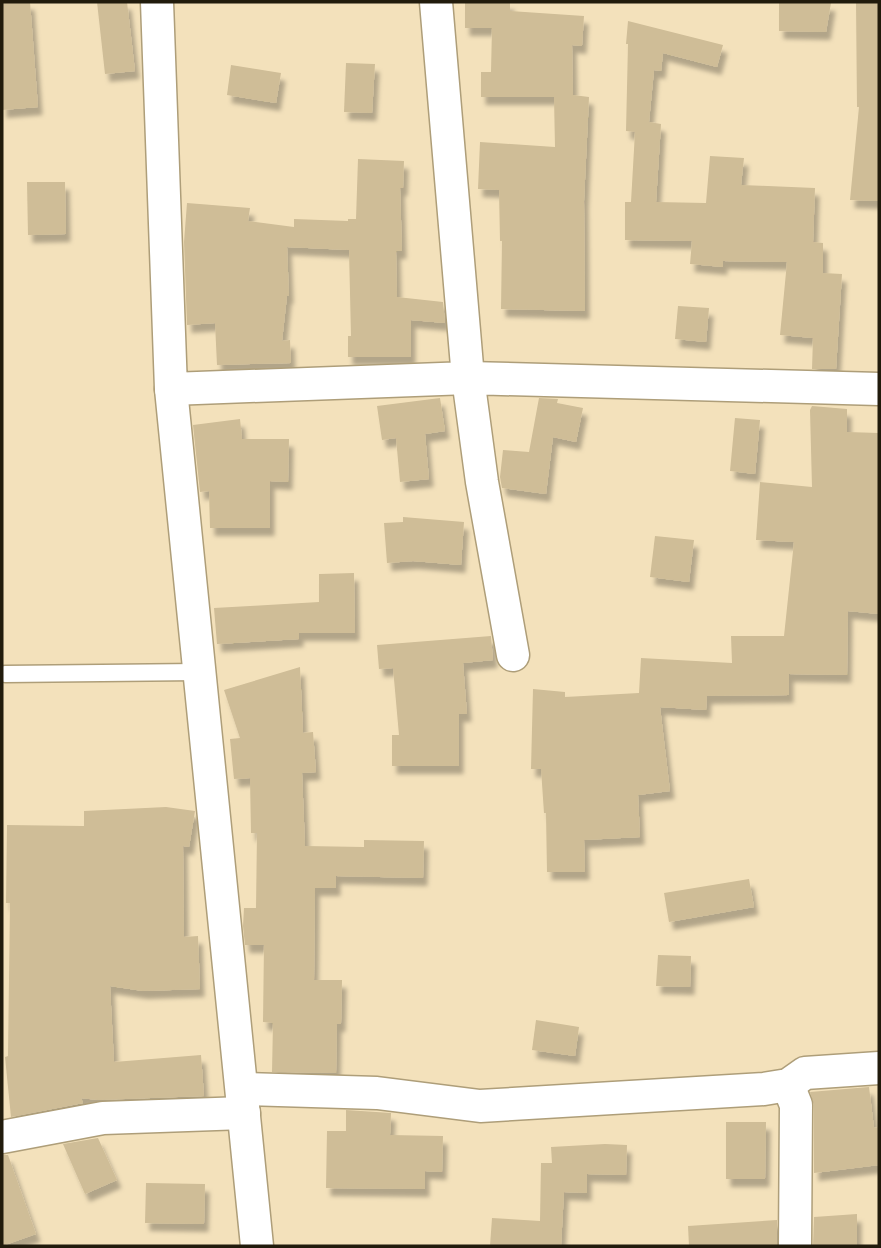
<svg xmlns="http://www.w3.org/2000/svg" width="881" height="1248" viewBox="0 0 881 1248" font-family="'Golos Text',sans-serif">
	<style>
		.building { fill: #cfbd97; filter: url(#shadow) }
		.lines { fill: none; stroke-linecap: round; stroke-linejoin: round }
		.service-casing { stroke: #ae9e79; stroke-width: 19 }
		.minor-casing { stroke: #ae9e79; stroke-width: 35 }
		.service { stroke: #fff; stroke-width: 16 }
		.minor { stroke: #fff; stroke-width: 32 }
	</style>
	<defs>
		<filter id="shadow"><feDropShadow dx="4.5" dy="8" stdDeviation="2" flood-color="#0004"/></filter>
	</defs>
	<rect width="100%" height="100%" fill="#f3e1bb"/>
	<g class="building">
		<path d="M2 2H30L38 107 2 110Z"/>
		<path d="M97 2H127L135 71 105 74Z"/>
		<path d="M465 2H510V11L584 16 582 46 572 45 573 95 589 97 584 201 585 311 501 309 502 241H500L499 190 478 189 480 142 555 147 554 97H481V72H491L492 28H465Z"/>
		<path d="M856 2H879V201L850 200 859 107H857Z"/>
		<path d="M779 3H831L826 32 779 31Z"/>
		<path d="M628 21 723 45 717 67 663 53 661 71 654 70 649 122 661 124 656 202 706 203 710 156 744 158 741 185 815 188 813 242 823 243V273L842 274 836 369H812L813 338 780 335 787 262 723 261V267L690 264 692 241 625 240V202H631L635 132 626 131 628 44H626Z"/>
		<path d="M346 63 375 64 372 113 344 112Z"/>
		<path d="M231 65 281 73 276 103 227 95Z"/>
		<path d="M358 159 404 161 403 188H400L402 251H396L397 297 443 302 445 323 411 320V357H348V336H351L349 250 287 247 289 296H287L282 341 290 340 291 363 217 365 215 323 187 325 184 242 187 203 250 208 248 221 294 227V219L348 221V219H356Z"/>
		<path d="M27 182H65L66 234 28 235Z"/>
		<path d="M678 306 709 308 706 342 675 339Z"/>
		<path d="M440 398 445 431 425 434 429 479 400 482 396 438 382 440 377 406Z"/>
		<path d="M539 398 558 399 557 403 583 408 576 442 553 437 546 494 502 488 500 477 503 450 529 452Z"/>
		<path d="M812 406 847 409V432L879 433V614L848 611 847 675 789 674V695L707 696 706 710 660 707 670 791 638 795 640 837 584 840 585 872H547L546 813H544L541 769H531L533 689 565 692V697L639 693 641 658 732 663 731 636H784L794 542 756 540 760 482 812 487 810 410Z"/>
		<path d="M735 418 760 420 755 474 730 471Z"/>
		<path d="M240 419 242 439H289L288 482 270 481V528H210L209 491 200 492 193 425Z"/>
		<path d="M403 517 464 522 461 565 413 561 387 563 384 523 403 522Z"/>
		<path d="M655 536 694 540 689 582 650 577Z"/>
		<path d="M354 573 355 633H299V639L217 644 214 608 319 602V574Z"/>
		<path d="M491 636 493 660 463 663 467 714H459V766H392V735H399L393 668 379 669 377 645Z"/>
		<path d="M300 667 303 733 313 732 316 772 302 773 305 846 364 847V840L424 841 423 878 336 876V888H315L314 980H342L341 1024H337L336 1073 272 1072 273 1023 263 1022 264 945H245L243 926 244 908H256L257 833H251L250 778 234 779 230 739 240 738 224 690Z"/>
		<path d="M166 807 195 811 189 847 183 846 184 937 198 936 200 989 143 991 110 986 114 1062 201 1055 204 1096 98 1100 81 1098 83 1103 11 1117 5 1057 8 1056 10 903H6L7 825 84 826V811Z"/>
		<path d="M749 879 754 907 669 922 664 893Z"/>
		<path d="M658 955 691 956 690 987 656 986Z"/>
		<path d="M536 1020 579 1027 575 1056 532 1050Z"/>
		<path d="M869 1087 874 1128 879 1127V1165L814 1173V1105L810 1092Z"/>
		<path d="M346 1110 391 1113 390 1135 443 1136 442 1172 425 1171V1189L326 1188 327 1131H346Z"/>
		<path d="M726 1122H766L765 1179H726Z"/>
		<path d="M98 1138 117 1180 85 1194 63 1144Z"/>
		<path d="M605 1144 627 1145 626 1175 587 1174V1193L564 1192 561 1246H490L492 1218 540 1221 541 1163H552L551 1147Z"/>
		<path d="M2 1155H8L36 1234 2 1246Z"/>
		<path d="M146 1183 205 1184 204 1224 145 1223Z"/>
		<path d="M857 1214V1246H813L814 1217Z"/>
		<path d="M777 1220V1246H689L688 1226Z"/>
	</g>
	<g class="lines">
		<defs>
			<path id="service" d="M5 674 198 672"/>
			<g id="minor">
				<path d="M157 2 171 389 468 378 436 2"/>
				<path d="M171 389 257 1246"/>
				<path d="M513 655 482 482 468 378 879 389"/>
				<path d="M788 1085 796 1105 795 1246"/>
				<path d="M242 1089 377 1093 480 1106 764 1089 788 1085 805 1073 879 1068"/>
				<path d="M2 1137 103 1118 244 1113"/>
			</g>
		</defs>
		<use href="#service" class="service-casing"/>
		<use href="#minor" class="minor-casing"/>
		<use href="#service" class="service"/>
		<use href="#minor" class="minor"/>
	</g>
	<rect width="881" height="1248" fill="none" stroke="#211b0c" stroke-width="7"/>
</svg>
